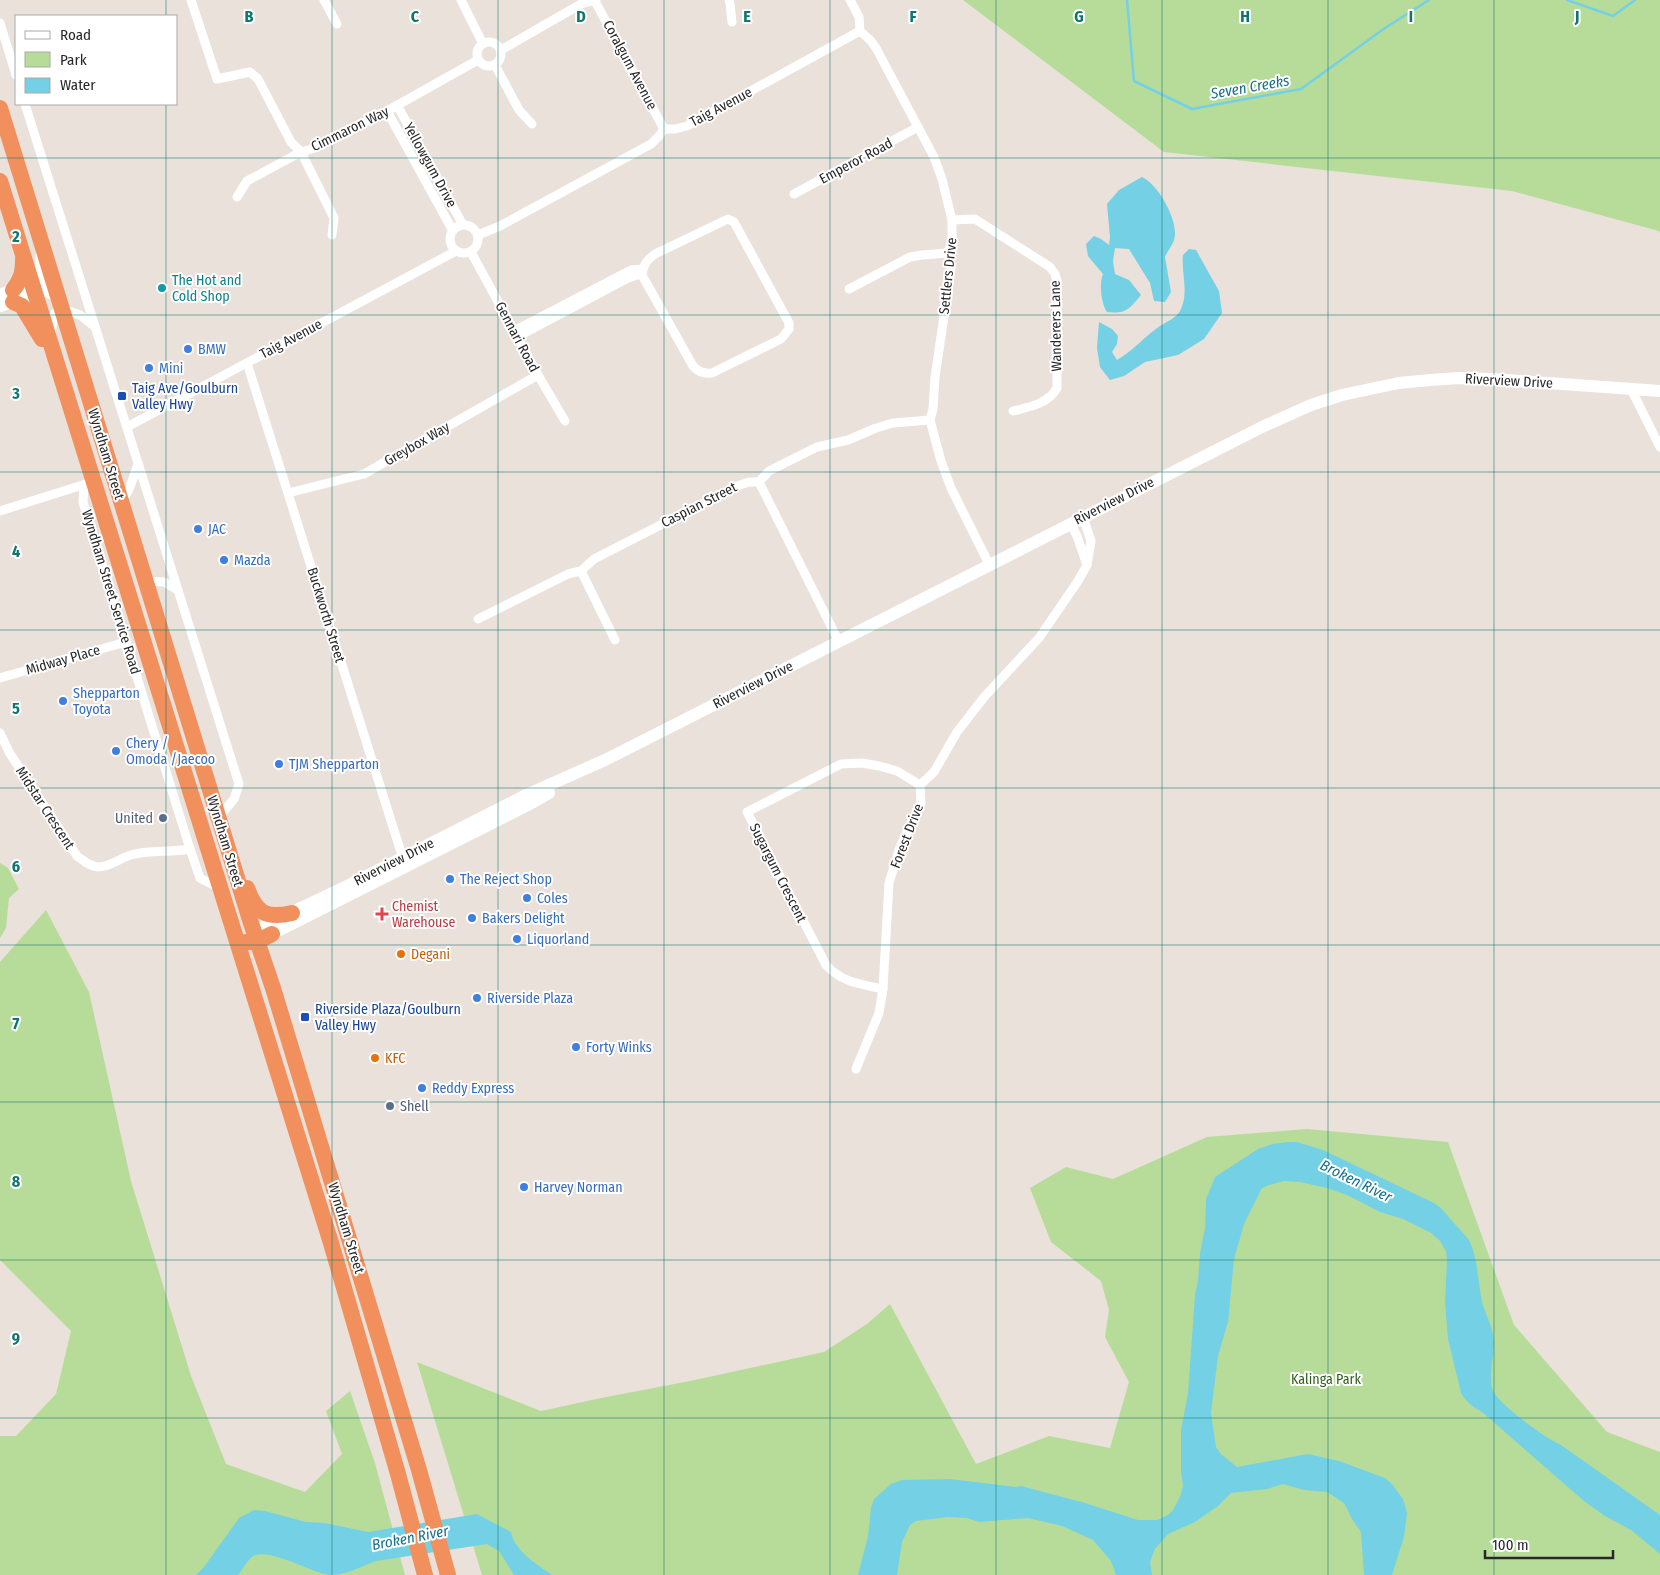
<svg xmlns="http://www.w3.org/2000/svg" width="1660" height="1575" viewBox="0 0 1660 1575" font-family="'Fira Sans Condensed',sans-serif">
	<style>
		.green { fill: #b7dc9a }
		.water { fill: #74d0e4 }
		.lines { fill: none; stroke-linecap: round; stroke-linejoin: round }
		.stream { stroke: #74d0e4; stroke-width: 2.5 }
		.street { stroke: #fff; stroke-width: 9 }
		.secondary { stroke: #fff; stroke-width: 12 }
		.highway { stroke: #f1905d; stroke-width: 16 }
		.grid { fill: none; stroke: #0f766e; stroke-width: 1; stroke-opacity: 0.55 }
		.culture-dot { fill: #0f9aa8; stroke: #fff; stroke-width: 2 }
		.shop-dot { fill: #3f7fe0; stroke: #fff; stroke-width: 2 }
		.transit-dot { fill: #1a4fb4; stroke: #fff; stroke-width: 2 }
		.service-dot { fill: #5c6f8a; stroke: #fff; stroke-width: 2 }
		.health-dot { fill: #e0444e; stroke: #fff; stroke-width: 2 }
		.food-dot { fill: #e8710a; stroke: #fff; stroke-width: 2 }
		.labels { text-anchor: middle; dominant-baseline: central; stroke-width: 4; stroke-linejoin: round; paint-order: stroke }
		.street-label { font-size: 14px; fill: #282828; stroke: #fff }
		.culture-label { font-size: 14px; fill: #0d838f; stroke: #fff; text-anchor: start }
		.shop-label { font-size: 14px; fill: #366cbe; stroke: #fff; text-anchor: start }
		.transit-label { font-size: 14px; fill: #164399; stroke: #fff; text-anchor: start }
		.service-label { font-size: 14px; fill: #4e5e75; stroke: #fff; text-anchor: end }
		.health-label { font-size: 14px; fill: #be3a42; stroke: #fff; text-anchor: start }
		.food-label { font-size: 14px; fill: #c56008; stroke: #fff; text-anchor: start }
		.park-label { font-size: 14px; fill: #315e1e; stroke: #fff }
		.water-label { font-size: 15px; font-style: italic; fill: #176e8c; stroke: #fff }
		.grid-label { font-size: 16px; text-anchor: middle; font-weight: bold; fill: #0f766e; stroke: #fff; stroke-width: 4; stroke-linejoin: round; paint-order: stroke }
	</style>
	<rect width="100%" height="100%" fill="#e9e1da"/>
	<g class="green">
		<path d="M963 0H1660V233L1659 231 1512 191 1164 152Z"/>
		<path d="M0 863 8 868 19 889 9 898 6 928 0 938Z"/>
		<path d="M46 910 89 992 131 1181 191 1376 226 1464 305 1492 342 1454 326 1411 350 1391 375 1463 405 1575H0V1436H16L56 1394 71 1331 0 1260V962Z"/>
		<path d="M1307 1129 1448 1142 1514 1325 1607 1432 1660 1452V1575H482L417 1362 541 1411 601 1398 690 1381 824 1352 867 1324 890 1304 976 1464 1049 1436 1110 1448 1129 1382 1105 1337 1109 1310 1101 1281 1051 1242 1030 1188 1066 1167 1113 1179 1207 1137Z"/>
	</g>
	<g class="water">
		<path d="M1142 177C1158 184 1180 222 1174 240 1173 244 1167 252 1165 257L1171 292 1165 302 1154 301 1150 283 1129 249 1115 248 1113 261 1115 274 1129 280 1141 295C1129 309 1127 314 1107 312 1101 303 1099 284 1103 274L1088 256 1086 244 1094 236 1101 239 1109 245 1110 237 1107 204 1119 190Z"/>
		<path d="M1189 249 1196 250 1219 291 1222 313 1204 339 1178 355 1145 362 1124 376 1110 380 1100 367 1097 348 1099 322 1112 329 1118 336 1117 344 1112 352 1117 360C1133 351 1145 336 1160 326 1168 321 1178 317 1181 309 1189 292 1181 272 1183 255Z"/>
		<path d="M1288 1142H1297L1323 1150 1434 1203C1442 1208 1447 1215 1453 1222 1458 1228 1466 1235 1470 1242 1478 1260 1478 1282 1482 1302 1486 1316 1493 1326 1494 1342 1494 1356 1488 1379 1493 1391 1501 1406 1545 1438 1561 1445L1660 1515V1554L1631 1530 1605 1516 1584 1501 1482 1412C1473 1407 1466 1402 1461 1393L1448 1339 1445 1302 1447 1260 1446 1251 1440 1241 1431 1233 1403 1219 1380 1212 1347 1195 1327 1188 1300 1182 1284 1181 1269 1185 1262 1188 1244 1224 1234 1259 1228 1323 1227 1325 1218 1356 1211 1413 1216 1447 1221 1454 1237 1467 1308 1454 1339 1461 1385 1478 1392 1484 1403 1499 1407 1513 1404 1537 1392 1575H1364L1361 1532 1352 1519 1344 1503 1327 1492 1304 1490 1283 1484 1267 1489 1231 1493 1218 1506 1195 1522 1168 1534 1155 1549 1150 1562 1152 1575H1116L1111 1561 1093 1540 1062 1526 1028 1518 979 1522 967 1518 948 1517 916 1521 910 1525 902 1542 897 1575H858L868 1536 871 1508 874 1499 891 1484 902 1480 950 1479 1016 1487 1021 1486 1085 1503 1138 1520H1157L1168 1515 1173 1510 1180 1497 1183 1486 1181 1472V1430L1188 1393 1195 1295 1198 1281 1200 1253 1205 1228 1206 1199 1215 1177 1258 1149 1273 1144Z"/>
		<path d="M254 1510 265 1511 306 1522 325 1523 368 1532 477 1514 511 1532C515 1552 537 1564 552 1575H514L499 1551 487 1544 376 1561C360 1567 347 1575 329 1575 311 1573 267 1546 252 1557 247 1561 242 1570 238 1575H196L204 1567 239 1518Z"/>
	</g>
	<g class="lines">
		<g class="stream">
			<path d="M1127 0 1134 81 1192 109 1301 89 1385 28 1429 0"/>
			<path d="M1567 0 1613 16 1635 0"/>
		</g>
		<g class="street">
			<path d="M191 0 217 79 250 72 258 79 291 142 301 152 315 148 387 111 478 60"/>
			<path d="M324 0 337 24"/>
			<path d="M461 0 483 44"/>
			<path d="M729 0 730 4 732 22"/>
			<path d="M850 0 859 17 860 31 871 41 876 48 918 127 934 157 942 179 952 220V240L948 253 951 269 935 377 933 409 930 420 941 461 951 488 989 564"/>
			<path d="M595 1 664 129"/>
			<path d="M0 23 16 75"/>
			<circle cx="489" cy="54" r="12"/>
			<path d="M501 50 581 4 596 0"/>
			<path d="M495 65 519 110 532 124"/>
			<path d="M25 104 239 784 234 799 218 818"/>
			<path d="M397 105 463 225"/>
			<path d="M387 111 453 231"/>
			<path d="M794 194 918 127"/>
			<path d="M237 197 247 181 301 152 334 218 332 235"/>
			<path d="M728 219 734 222 789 323V329L781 339 712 373C704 374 698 372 693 366L642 275C643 265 647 260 655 254Z"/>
			<path d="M952 220 975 219 1050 267 1055 274 1057 281V388C1048 404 1029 407 1013 411"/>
			<circle cx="464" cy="239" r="14"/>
			<path d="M478 235 500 226 651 144 659 136 664 129H675L687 126 860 31"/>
			<path d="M471 252 538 375 565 421"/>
			<path d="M849 289 910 257 922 255 948 253"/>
			<path d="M514 331 631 270 643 269"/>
			<path d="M51 334 54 314 61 308 80 315 95 327"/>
			<path d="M517 337 628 278 637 275H642"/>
			<path d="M247 363 404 862"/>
			<path d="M1631 389 1660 447"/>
			<path d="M127 427 456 251"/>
			<path d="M759 482 839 642"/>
			<path d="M84 485 83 502 190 849 200 878 219 888"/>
			<path d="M288 493 364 474 538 375"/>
			<path d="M122 502 130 487 138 464"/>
			<path d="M0 511 89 483"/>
			<path d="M1070 523 1077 536 1087 565"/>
			<path d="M581 571 615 640"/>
			<path d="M145 581 164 582 178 590"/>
			<path d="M478 619 568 574 581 571 594 559 737 486 749 482H759L769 471 817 447 848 440 876 428 893 423 930 420"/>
			<path d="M0 678 126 642"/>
			<path d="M0 733 9 752 77 856C84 861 89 866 98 867 110 867 120 858 131 855 149 849 170 853 190 849"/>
			<path d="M883 989C860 984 843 983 826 965L747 812 841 764 862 763 879 766 897 771 920 785"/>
			<path d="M856 1069 879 1013 883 989 889 883 900 847 921 803 920 785 934 772 957 732 985 696 1039 638 1078 581 1087 565 1091 541 1083 517"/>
		</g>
		<g class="secondary">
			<path d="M0 295C6 293 13 289 19 287 31 284 47 290 58 297"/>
			<path d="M0 306 27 296 40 282 42 252"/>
			<path d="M265 925 339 890 524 796 605 760 1262 427 1311 405 1342 395 1399 383 1430 380 1460 378 1492 379 1660 391"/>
			<path d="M272 934 528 805 549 793"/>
		</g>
		<g class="highway">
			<path d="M0 108 250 920 273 988 419 1470 448 1575"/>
			<path d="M0 181 331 1243 398 1474 425 1575"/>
			<path d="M13 290C21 280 23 272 23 260"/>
			<path d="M13 302 22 306 42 339"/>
			<path d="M247 888C256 913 266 919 292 913"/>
			<path d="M246 942H256L272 934"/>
		</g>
	</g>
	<path class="grid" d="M166 0V16M332 0V1575M498 0V1575M664 0V1575M830 0V1575M996 0V1575M1162 0V1575M1328 0V1575M1494 0V1575M166 104V1575M0 158H1660M0 315H1660M0 472H1660M0 630H1660M0 788H1660M0 945H1660M0 1102H1660M0 1260H1660M0 1418H1660"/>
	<circle class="culture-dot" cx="162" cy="288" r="5"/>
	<g class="shop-dot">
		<circle cx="188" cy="349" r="5"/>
		<circle cx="149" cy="368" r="5"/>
		<circle cx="198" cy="529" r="5"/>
		<circle cx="224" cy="560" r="5"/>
		<circle cx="63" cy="701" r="5"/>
		<circle cx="116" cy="751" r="5"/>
		<circle cx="279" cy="764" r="5"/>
		<circle cx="450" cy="879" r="5"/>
		<circle cx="527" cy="898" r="5"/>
		<circle cx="472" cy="918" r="5"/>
		<circle cx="517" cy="939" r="5"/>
		<circle cx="477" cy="998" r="5"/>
		<circle cx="576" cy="1047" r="5"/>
		<circle cx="422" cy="1088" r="5"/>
		<circle cx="524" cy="1187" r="5"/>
	</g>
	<g class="transit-dot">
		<rect x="117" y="391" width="10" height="10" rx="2.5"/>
		<rect x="300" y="1012" width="10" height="10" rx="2.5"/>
	</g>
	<g class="service-dot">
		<circle cx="163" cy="818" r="5"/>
		<circle cx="390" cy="1106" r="5"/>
	</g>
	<path class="health-dot" d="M379.5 906.5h5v5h5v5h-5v5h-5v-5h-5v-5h5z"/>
	<g class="food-dot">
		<circle cx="401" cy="954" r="5"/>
		<circle cx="375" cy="1058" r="5"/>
	</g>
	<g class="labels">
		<g class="street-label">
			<text transform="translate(630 65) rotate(62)">Coralgum Avenue</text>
			<text transform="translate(721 107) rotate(-28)">Taig Avenue</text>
			<text transform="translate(350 129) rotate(-26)">Cimmaron Way</text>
			<text transform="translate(856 161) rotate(-28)">Emperor Road</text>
			<text transform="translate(430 165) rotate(61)">Yellowgum Drive</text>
			<text transform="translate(948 276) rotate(-84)">Settlers Drive</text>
			<text transform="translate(1056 326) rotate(-91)">Wanderers Lane</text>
			<text transform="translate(517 337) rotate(62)">Gennari Road</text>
			<text transform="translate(291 339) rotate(-28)">Taig Avenue</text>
			<text transform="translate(1509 381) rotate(3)">Riverview Drive</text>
			<text transform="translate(417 444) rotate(-30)">Greybox Way</text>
			<text transform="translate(106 454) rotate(73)">Wyndham Street</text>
			<text transform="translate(1114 501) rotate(-27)">Riverview Drive</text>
			<text transform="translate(699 505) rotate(-27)">Caspian Street</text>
			<text transform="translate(111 592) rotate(73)">Wyndham Street Service Road</text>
			<text transform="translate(326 615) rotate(73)">Buckworth Street</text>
			<text transform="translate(63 660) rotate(-16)">Midway Place</text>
			<text transform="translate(753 685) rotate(-27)">Riverview Drive</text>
			<text transform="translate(45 808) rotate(57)">Midstar Crescent</text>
			<text transform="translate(907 836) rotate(-69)">Forest Drive</text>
			<text transform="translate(225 841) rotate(73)">Wyndham Street</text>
			<text transform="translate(394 862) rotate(-27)">Riverview Drive</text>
			<text transform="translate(778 873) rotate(63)">Sugargum Crescent</text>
			<text transform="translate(346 1228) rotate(73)">Wyndham Street</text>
		</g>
		<g class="culture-label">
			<text x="172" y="280">The Hot and<tspan x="172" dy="16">Cold Shop</tspan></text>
		</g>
		<g class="shop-label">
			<text x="198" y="349">BMW</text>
			<text x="159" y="368">Mini</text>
			<text x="208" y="529">JAC</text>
			<text x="234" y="560">Mazda</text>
			<text x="73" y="693">Shepparton<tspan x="73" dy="16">Toyota</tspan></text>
			<text x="126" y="743">Chery /<tspan x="126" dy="16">Omoda /Jaecoo</tspan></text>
			<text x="289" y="764">TJM Shepparton</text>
			<text x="460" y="879">The Reject Shop</text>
			<text x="537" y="898">Coles</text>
			<text x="482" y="918">Bakers Delight</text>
			<text x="527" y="939">Liquorland</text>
			<text x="487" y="998">Riverside Plaza</text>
			<text x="586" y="1047">Forty Winks</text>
			<text x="432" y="1088">Reddy Express</text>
			<text x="534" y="1187">Harvey Norman</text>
		</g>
		<g class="transit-label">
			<text x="132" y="388">Taig Ave/Goulburn<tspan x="132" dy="16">Valley Hwy</tspan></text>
			<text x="315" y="1009">Riverside Plaza/Goulburn<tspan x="315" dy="16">Valley Hwy</tspan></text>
		</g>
		<g class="service-label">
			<text x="153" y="818">United</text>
			<text x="400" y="1106" text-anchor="start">Shell</text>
		</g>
		<g class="health-label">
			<text x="392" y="906">Chemist<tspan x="392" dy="16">Warehouse</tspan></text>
		</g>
		<g class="food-label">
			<text x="411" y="954">Degani</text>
			<text x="385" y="1058">KFC</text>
		</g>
		<g class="park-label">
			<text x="1326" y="1379">Kalinga Park</text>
		</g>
		<g class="water-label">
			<text transform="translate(1250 87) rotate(-10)">Seven Creeks</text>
			<text transform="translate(1356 1181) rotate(26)">Broken River</text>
			<text transform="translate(410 1538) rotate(-11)">Broken River</text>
		</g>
	</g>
	<g class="grid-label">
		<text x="249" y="22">B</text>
		<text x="415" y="22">C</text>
		<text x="581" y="22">D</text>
		<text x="747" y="22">E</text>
		<text x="913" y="22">F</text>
		<text x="1079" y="22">G</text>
		<text x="1245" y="22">H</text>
		<text x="1411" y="22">I</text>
		<text x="1577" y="22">J</text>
		<text x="16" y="242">2</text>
		<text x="16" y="399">3</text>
		<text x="16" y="557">4</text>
		<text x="16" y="714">5</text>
		<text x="16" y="872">6</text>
		<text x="16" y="1029">7</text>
		<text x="16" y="1187">8</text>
		<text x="16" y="1344">9</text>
	</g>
	<rect x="15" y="15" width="162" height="90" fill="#ffffff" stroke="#a9a9a9"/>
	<rect x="25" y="31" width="25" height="8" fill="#ffffff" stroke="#a9a9a9"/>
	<text x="60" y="40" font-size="15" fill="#282828">Road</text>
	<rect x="25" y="52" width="25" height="15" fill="#b7dc9a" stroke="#a9a9a9"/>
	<text x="60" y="65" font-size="15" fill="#282828">Park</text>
	<rect x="25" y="78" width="25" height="15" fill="#74d0e4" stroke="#a9a9a9"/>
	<text x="60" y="90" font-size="15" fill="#282828">Water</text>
	<path d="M1485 1550v8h128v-8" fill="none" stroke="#282828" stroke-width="2.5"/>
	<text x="1492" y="1550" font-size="15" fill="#282828" stroke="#ffffff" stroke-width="4" paint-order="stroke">100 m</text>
</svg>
